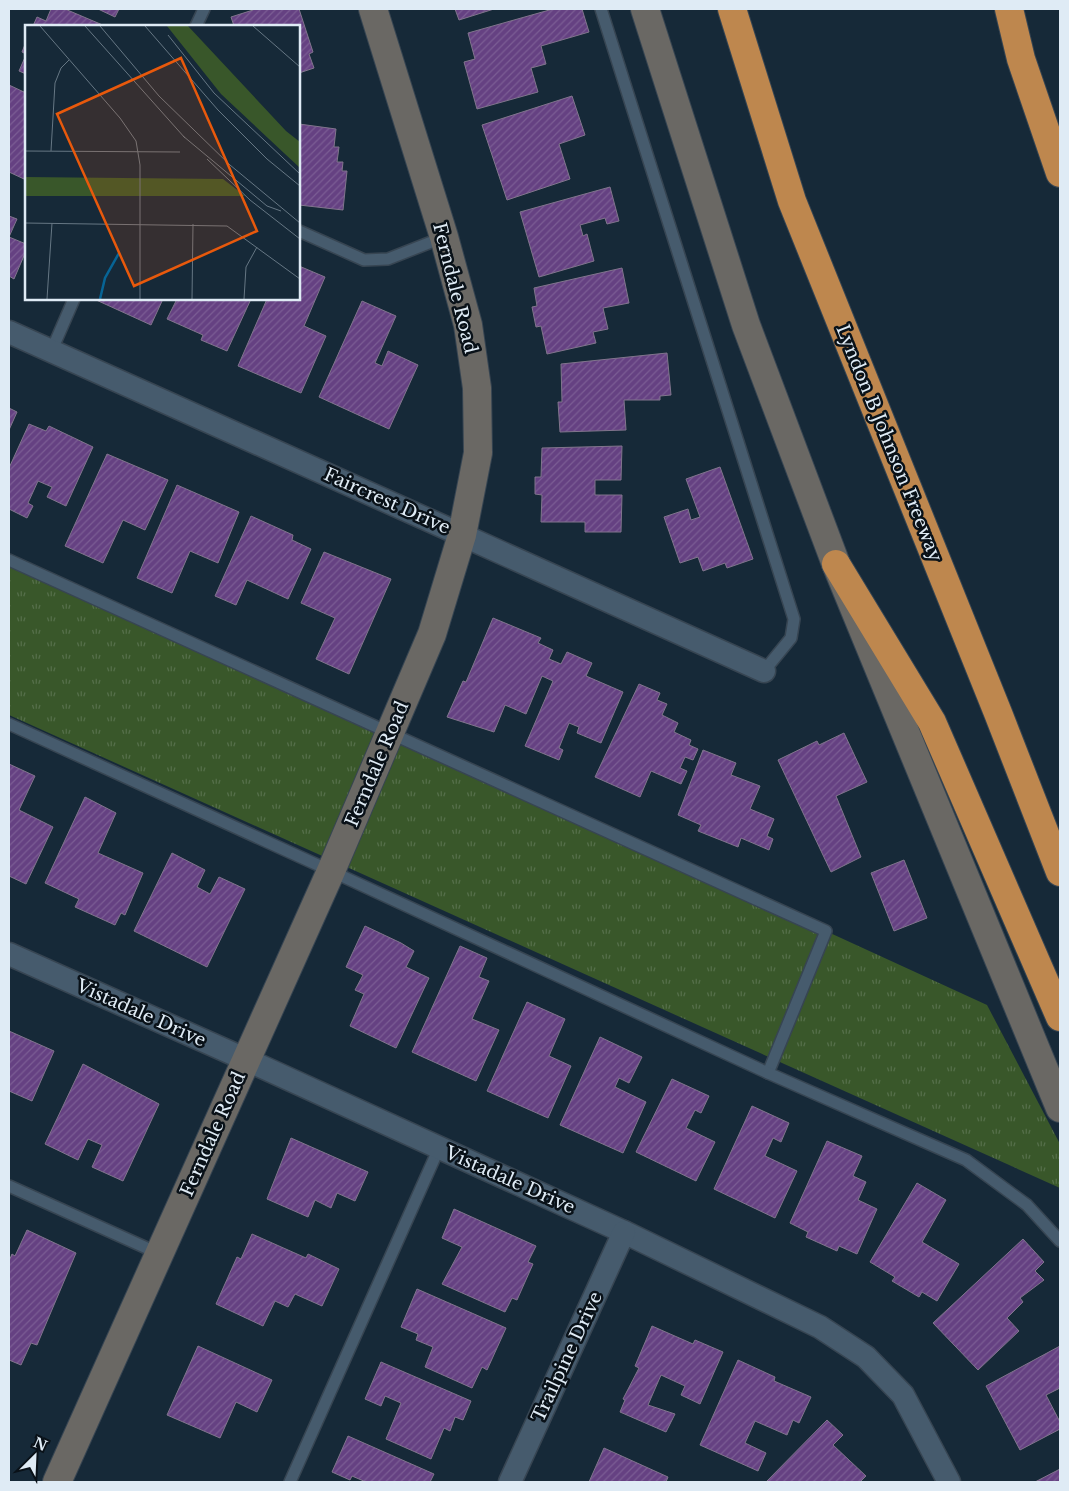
<svg xmlns="http://www.w3.org/2000/svg" width="1069" height="1491" viewBox="0 0 1069 1491" font-family="'Libre Baskerville',serif">
	<style>
		.grass { fill: url(#grass-tufts) }
		.building { fill: url(#building-hatch); stroke: #81758d }
		.lines { fill: none; stroke-linecap: round; stroke-linejoin: round }
		.lane-casing { stroke: #374552; stroke-width: 14 }
		.street-casing { stroke: #374552; stroke-width: 25 }
		.secondary-casing { stroke: #374552; stroke-width: 30 }
		.highway-casing { stroke: #374552; stroke-width: 30 }
		.lane { stroke: #465b6d; stroke-width: 11 }
		.street { stroke: #465b6d; stroke-width: 22 }
		.secondary { stroke: #6a6864; stroke-width: 28 }
		.highway { stroke: #be874e; stroke-width: 28 }
		.labels { text-anchor: middle; dominant-baseline: central; stroke-width: 5; stroke-linejoin: round; paint-order: stroke }
		.street-label { font-size: 18px; fill: #dfebf5; stroke: #091118 }
		.inset-river { fill: none; stroke: #076495; stroke-width: 2.5 }
		.inset-road { fill: none; stroke: #667784; stroke-width: 1 }
		.view { fill: #e8590c; fill-opacity: 0.15; stroke: #e8590c; stroke-width: 2.5 }
		.inset-edge { fill: none; stroke: #dfebf5; stroke-width: 2.5 }
	</style>
	<defs>
		<pattern id="grass-tufts" width="24" height="20" patternUnits="userSpaceOnUse" patternTransform="scale(1.25)"><rect width="24" height="20" fill="#39572a"/><path d="M3 7l-1-3M5 7V3M7 7l1-3M15 17l-1-3M17 17v-4M19 17l1-3" fill="none" stroke="#556f4a"/></pattern>
		<pattern id="building-hatch" width="6" height="6" patternUnits="userSpaceOnUse" patternTransform="scale(1.25)"><rect width="6" height="6" fill="#654182"/><path d="M-1 1l2-2M0 6l6-6M5 7l2-2" fill="none" stroke="#7b5d94"/></pattern>
	</defs>
	<rect width="100%" height="100%" fill="#162938"/>
	<path class="grass" d="M9 556 987 1005 1060 1144V1188L9 715Z"/>
	<g class="building">
		<path d="M51 9H65L105 26H33L37 17 46 21Z"/>
		<path d="M98 9H119L115 17Z"/>
		<path d="M252 9H299L313 52 309 54 314 68 299 73V26H234L231 17 253 10Z"/>
		<path d="M455 9H494L459 20Z"/>
		<path d="M553 9H582L589 32 541 46 546 64 531 68 538 92 477 109 464 62 475 59 468 33Z"/>
		<path d="M26 42V54L22 52Z"/>
		<path d="M26 55V74L19 71Z"/>
		<path d="M9 85 26 93V174L24 179 9 172Z"/>
		<path d="M572 96 585 135 559 144 570 179 507 200 482 125Z"/>
		<path d="M299 124 336 129 334 147H339L337 162H343L342 171H347L343 210 299 205Z"/>
		<path d="M610 187 619 221 607 224 605 218 580 225 583 236 587 234 594 261 539 277 520 212Z"/>
		<path d="M9 216 17 219 9 237 26 244V251L14 279 9 276Z"/>
		<path d="M299 266 325 277 304 326 326 336 301 393 238 366 267 299H299Z"/>
		<path d="M622 268 629 303 603 308 608 329 593 332 596 343 547 354 541 326 536 327 532 307 537 306 534 288Z"/>
		<path d="M94 299H163L151 325Z"/>
		<path d="M177 299H251L227 351 201 340 203 335 167 319Z"/>
		<path d="M362 301 396 316 375 363 382 366 388 351 418 365 389 429 319 397Z"/>
		<path d="M667 353 671 395 660 396V400H624L626 430 560 432 558 402H562L561 364Z"/>
		<path d="M9 408 17 412 9 430Z"/>
		<path d="M29 424 46 431 49 426 93 447 66 506 47 497 52 487 38 481 28 503 33 506 27 518 9 509V468Z"/>
		<path d="M622 446 621 480H595V495H622L621 532H585V522H541L542 495 535 494V477H541L542 448Z"/>
		<path d="M107 454 168 480 145 530 123 520 103 563 65 546Z"/>
		<path d="M720 467 753 559 727 568 725 563 703 571 698 557 680 563 664 517 688 509 691 520 700 517 686 479Z"/>
		<path d="M177 485 239 512 218 563 190 551 172 593 137 578Z"/>
		<path d="M251 516 293 535 292 540 311 549 288 599 247 580 236 605 215 596Z"/>
		<path d="M324 552 391 579 349 674 316 659 335 618 301 603Z"/>
		<path d="M493 618 541 638 538 643 553 650 549 659 561 664 567 652 592 663 586 676 623 692 601 743 577 733 579 727 569 723 559 748 563 750 559 760 525 746 553 681 542 676 526 714 505 705 494 732 447 717 463 681 466 682Z"/>
		<path d="M639 684 660 693 657 700 667 704 662 715 678 723 674 732 691 740 689 745 698 749 693 760 685 757 680 768 687 771 681 784 651 771 640 797 595 777Z"/>
		<path d="M844 733 867 782 836 796 861 857 831 872 778 760 817 741 819 745Z"/>
		<path d="M703 750 736 763 731 775 760 786 750 809 774 819 767 836 773 839 769 850 741 838 738 847 698 831 701 825 678 815Z"/>
		<path d="M9 764 35 776 19 810 53 827 26 884 9 876Z"/>
		<path d="M85 797 116 813 98 853 143 873 125 915 121 913 115 925 75 907 79 899 45 883Z"/>
		<path d="M172 853 205 870 197 887 210 894 219 877 245 889 207 967 134 931Z"/>
		<path d="M904 860 927 918 894 931 871 873Z"/>
		<path d="M365 926 401 943 414 951 406 967 429 978 396 1048 350 1026 364 994 355 990 363 975 346 967Z"/>
		<path d="M460 946 487 958 479 977 489 981 472 1019 499 1030 476 1081 412 1052Z"/>
		<path d="M527 1002 565 1019 549 1056 571 1066 548 1118 487 1091Z"/>
		<path d="M9 1031 54 1051 32 1101 9 1091Z"/>
		<path d="M600 1037 642 1057 629 1083 619 1078 615 1087 646 1102 623 1153 560 1125Z"/>
		<path d="M83 1064 159 1104 123 1181 92 1167 102 1145 88 1139 78 1160 45 1144Z"/>
		<path d="M672 1079 709 1096 701 1113 695 1110 686 1128 715 1142 696 1181 636 1152Z"/>
		<path d="M752 1106 789 1123 781 1142 773 1138 765 1156 797 1171 775 1218 714 1189Z"/>
		<path d="M291 1138 368 1172 355 1201 337 1193 331 1208 315 1200 308 1217 267 1199Z"/>
		<path d="M827 1141 862 1156 853 1176 866 1182 858 1200 877 1209 857 1254 839 1246 837 1251 806 1237 808 1232 790 1223Z"/>
		<path d="M917 1183 946 1200 922 1242 959 1264 937 1301 922 1292 919 1297 892 1281 895 1277 870 1262Z"/>
		<path d="M454 1209 536 1246 528 1262 533 1264 517 1300 512 1298 505 1312 442 1284 462 1247 442 1238Z"/>
		<path d="M27 1230 76 1253 37 1345 31 1343 21 1365 9 1360V1261L12 1254 15 1256Z"/>
		<path d="M252 1234 306 1258 308 1254 339 1269 322 1306 295 1294 288 1307 275 1301 263 1326 216 1304 237 1257 241 1259Z"/>
		<path d="M1023 1239 1044 1262 1035 1271 1044 1280 1020 1298 1023 1302 1007 1318 1019 1331 978 1370 933 1323Z"/>
		<path d="M417 1289 506 1328 487 1370 482 1367 472 1388 425 1367 433 1347 416 1340 418 1334 401 1327Z"/>
		<path d="M652 1326 693 1344 695 1340 723 1352 700 1404 681 1395 685 1386 661 1375 648 1405 675 1414 666 1432 620 1412 625 1400 623 1399 639 1368 635 1366Z"/>
		<path d="M198 1346 272 1380 257 1412 236 1402 220 1438 167 1415Z"/>
		<path d="M1060 1346V1388L1046 1395 1060 1422V1429L1020 1450 986 1386Z"/>
		<path d="M738 1360 775 1377 774 1381 811 1397 799 1423 793 1420 787 1435 755 1421 745 1443 766 1453 758 1471 700 1445Z"/>
		<path d="M381 1362 471 1401 463 1420 455 1417 450 1431 444 1428 431 1459 386 1439 401 1403 385 1396 381 1406 365 1399Z"/>
		<path d="M827 1420 843 1435 833 1445 866 1476 860 1482H766Z"/>
		<path d="M348 1436 434 1474 430 1482H366L352 1476 350 1480 332 1472Z"/>
		<path d="M604 1448 668 1477 666 1482H589Z"/>
		<path d="M1060 1469V1482H1035Z"/>
	</g>
	<g class="lines">
		<defs>
			<g id="lane">
				<path d="M601 9 794 619 791 638 764 671"/>
				<path d="M196 26 204 9"/>
				<path d="M299 231 364 260 388 259 444 237"/>
				<path d="M51 352 74 299"/>
				<path d="M9 560 826 931 768 1073"/>
				<path d="M9 724 331 871 768 1073 966 1160 1027 1205 1060 1241"/>
				<path d="M9 1186 160 1254"/>
				<path d="M290 1482 439 1148"/>
			</g>
			<g id="street">
				<path d="M9 332 462 535 764 671"/>
				<path d="M9 954 247 1060 624 1232 820 1327 866 1357 903 1395 949 1482"/>
				<path d="M510 1482 624 1232"/>
			</g>
			<g id="secondary">
				<path d="M645 9 746 325 836 564 1060 1108"/>
				<path d="M57 1482 331 871 432 634 462 535 478 453 477 388 468 325 444 237 373 9"/>
			</g>
			<g id="highway">
				<path d="M732 9 792 201 998 713 1060 872"/>
				<path d="M1009 9 1021 59 1060 173"/>
				<path d="M836 564 932 722 1060 1017"/>
			</g>
		</defs>
		<use href="#lane" class="lane-casing"/>
		<use href="#street" class="street-casing"/>
		<use href="#secondary" class="secondary-casing"/>
		<use href="#highway" class="highway-casing"/>
		<use href="#lane" class="lane"/>
		<use href="#street" class="street"/>
		<use href="#secondary" class="secondary"/>
		<use href="#highway" class="highway"/>
	</g>
	<g class="labels">
		<g class="street-label">
			<text transform="translate(455 288) rotate(76)">Ferndale Road</text>
			<text transform="translate(889 443) rotate(68)">Lyndon B Johnson Freeway</text>
			<text transform="translate(387 501) rotate(24)">Faircrest Drive</text>
			<text transform="translate(377 764) rotate(-67)">Ferndale Road</text>
			<text transform="translate(141 1013) rotate(24)">Vistadale Drive</text>
			<text transform="translate(213 1134) rotate(-66)">Ferndale Road</text>
			<text transform="translate(510 1180) rotate(24)">Vistadale Drive</text>
			<text transform="translate(567 1357) rotate(-65)">Trailpine Drive</text>
		</g>
	</g>
	<g transform="translate(25 25)">
		<rect width="275" height="275" fill="#162938"/>
		<path d="M142 1H163L261 106 275 117V143L196 69ZM0 152 198 154 220 171H0Z" fill="#39572a"/>
		<path class="inset-river" d="M75 274 80 253 94 228"/>
		<path class="inset-road" d="M15 1 95 93 111 116 115 140V274M60 1 160 113M75 1 134 71 205 140 275 198M120 1 193 85 242 134 275 161M228 1 275 42M143 10 189 68 275 149M158 111 242 181 256 186M0 126 155 127M26 126 30 58 36 43 44 35M182 134 225 175 275 214M0 198 202 201 275 254M22 274 27 198M167 274 168 199M219 274 221 242 232 222"/>
		<path class="view" d="M156 33 232 206 109 261 32 89Z"/>
		<rect width="275" height="275" class="inset-edge"/>
	</g>
	<rect width="1069" height="1491" fill="none" stroke="#dfebf5" stroke-width="20"/>
	<g transform="translate(35 1456) rotate(24)" stroke="#091118" stroke-width="4" paint-order="stroke">
	<path d="M0-4L9 19L0 12L-9 19Z" fill="#dfebf5"/>
	<text y="-8" font-size="14" font-weight="bold" text-anchor="middle" fill="#dfebf5">N</text>
	</g>
</svg>
